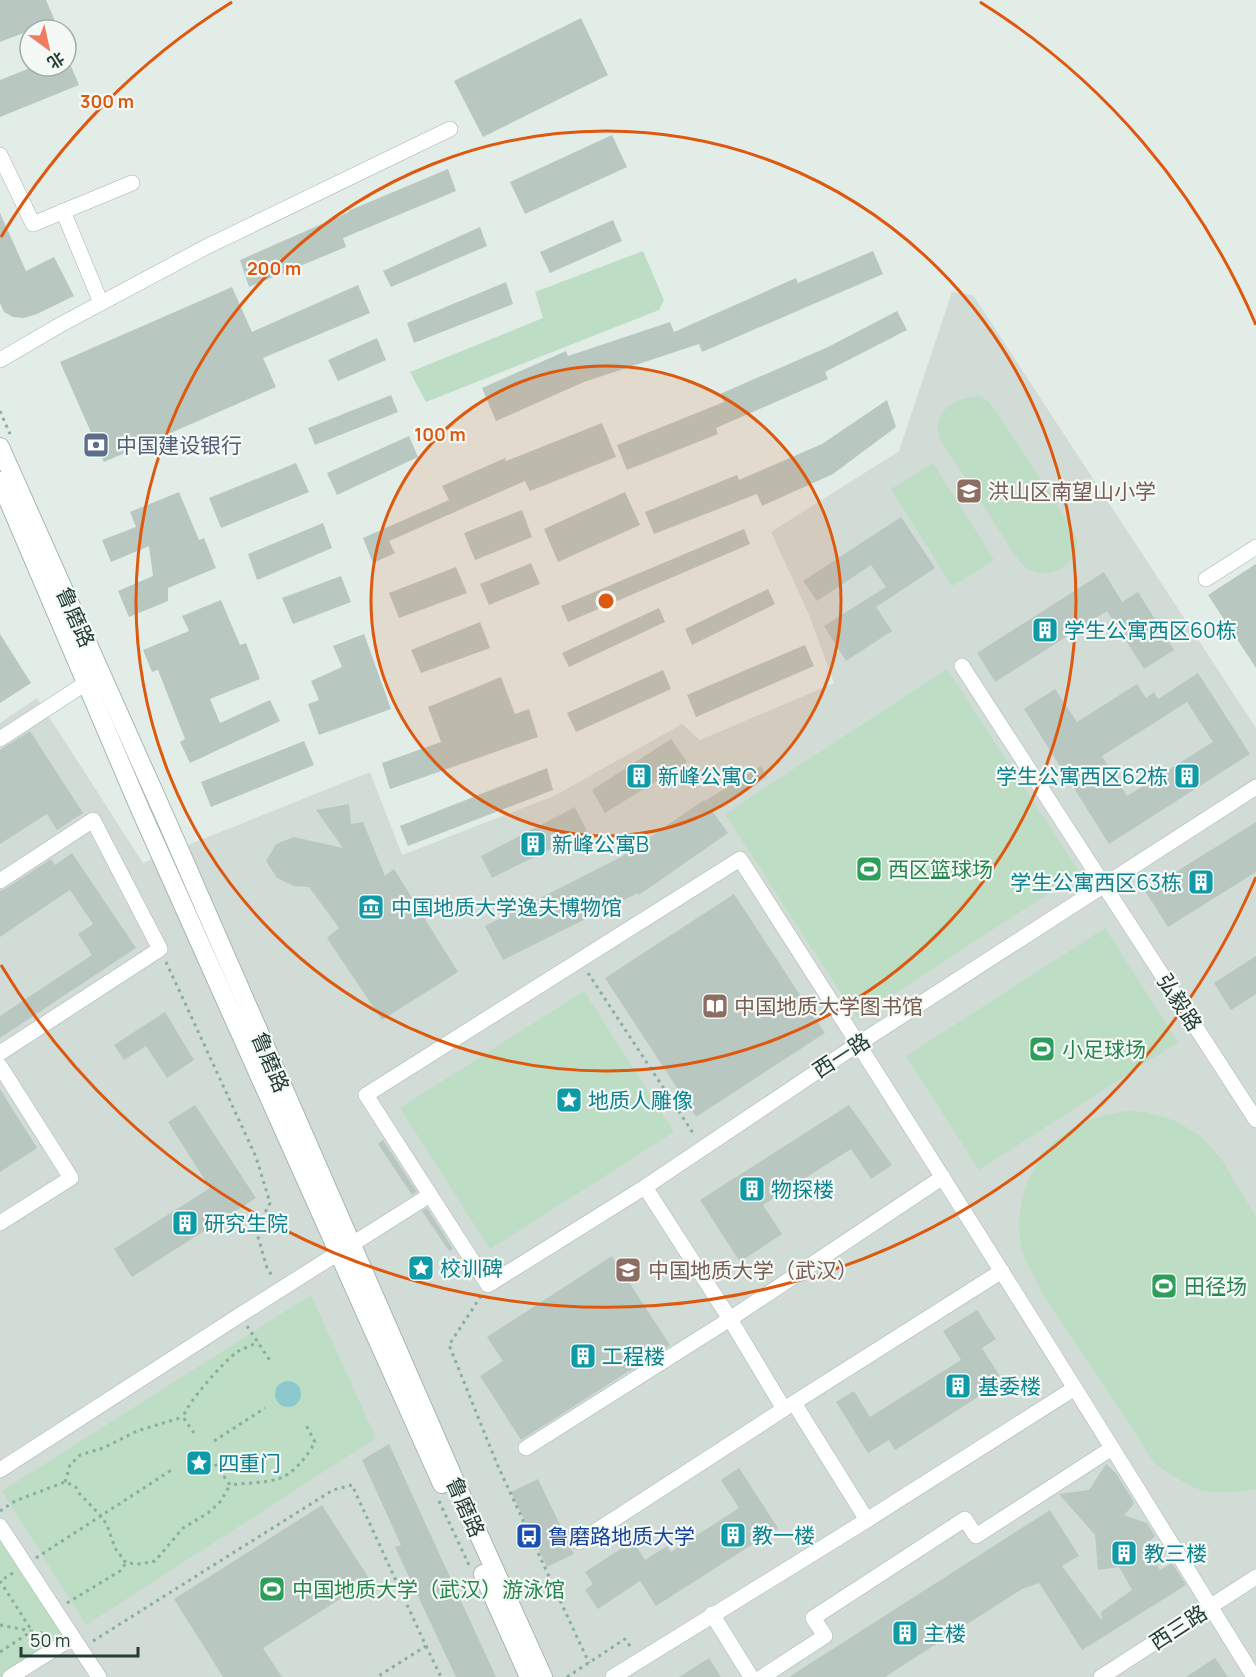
<svg xmlns="http://www.w3.org/2000/svg" width="1256" height="1677" viewBox="0 0 1256 1677" font-family="Manrope,'Noto Sans SC',sans-serif">
	<style>
		.built { fill: #d2dcd7 }
		.green { fill: #bdddc4 }
		.water { fill: #8ec8cf }
		.building { fill: #b9c7c1; fill-rule: evenodd }
		.lines { fill: none; stroke-linecap: round; stroke-linejoin: round }
		.street-casing { stroke: #a6b5af; stroke-width: 16 }
		.secondary-casing { stroke: #a2b8af; stroke-width: 20 }
		.path { stroke: #85afa0; stroke-width: 3; stroke-dasharray: 3 4.5; stroke-linecap: butt }
		.street { stroke: #fff; stroke-width: 15 }
		.secondary { stroke: #fff; stroke-width: 18 }
		.ring { fill: none; stroke: #de580e; stroke-width: 3 }
		.labels { text-anchor: middle; dominant-baseline: central; stroke-width: 4.5; stroke-linejoin: round; paint-order: stroke }
		.service-label { font-size: 21px; fill: #4e5e75; stroke: #f4f9f6; text-anchor: start }
		.education-label { font-size: 21px; fill: #785e54; stroke: #f4f9f6; text-anchor: start }
		.street-label { font-size: 21px; fill: #243d35; stroke: #f4f9f6 }
		.culture-label { font-size: 21px; fill: #0d838f; stroke: #f4f9f6; text-anchor: start }
		.leisure-label { font-size: 21px; fill: #27864d; stroke: #f4f9f6; text-anchor: start }
		.transit-label { font-size: 21px; fill: #164399; stroke: #f4f9f6; text-anchor: start }
		.centre { fill: #de580e; stroke: #f4f9f6; stroke-width: 3 }
		.ring-label { font-size: 18px; text-anchor: middle; font-weight: bold; fill: #de580e; stroke: #f4f9f6; stroke-width: 4.5; stroke-linejoin: round; paint-order: stroke }
	</style>
	<rect width="100%" height="100%" fill="#e3ede8"/>
	<path class="built" d="M952 292 973 295 1256 728V1677H0V723L37 698 143 863 370 772 402 855 554 796 682 724 700 740 834 683 809 615 771 532 899 451Z"/>
	<g class="green">
		<path d="M643 251 664 300 659 310 426 402 410 372 543 318 535 292Z"/>
		<path d="M980 396 989 402 998 414 1072 528C1073 532 1076 538 1077 542 1078 564 1048 581 1030 570 1026 568 1022 564 1019 561L939 438C939 434 937 427 938 423 941 404 964 397 980 396Z"/>
		<path d="M933 463 994 560 952 586 891 489Z"/>
		<path d="M947 669 1080 873 857 1018 725 814Z"/>
		<path d="M1105 928 1178 1042 979 1170 906 1056Z"/>
		<path d="M584 991 674 1132 490 1249 400 1108Z"/>
		<path d="M1126 1111 1146 1112 1176 1121 1202 1137 1222 1160 1256 1217V1489C1236 1492 1208 1496 1189 1485 1179 1479 1164 1471 1155 1463 1148 1456 1143 1445 1138 1436 1123 1415 1109 1393 1095 1372 1071 1335 1041 1297 1024 1256 1018 1241 1018 1222 1021 1207 1031 1149 1070 1119 1126 1111Z"/>
		<path d="M311 1295 376 1438 86 1625 2 1491Z"/>
		<path d="M0 1527 72 1638 10 1677H0Z"/>
	</g>
	<circle class="water" cx="288" cy="1394" r="13"/>
	<g class="building">
		<path d="M0 0H46L55 21 0 42Z"/>
		<path d="M581 18 608 75 483 137 454 81Z"/>
		<path d="M35 66H71L79 85 0 117V80Z"/>
		<path d="M612 135 627 167 525 214 510 182Z"/>
		<path d="M448 169 456 191 343 238 346 247 249 287 240 260 349 212 348 211Z"/>
		<path d="M0 213 26 271 54 257 74 296 37 314 24 318 13 317 4 312 0 303Z"/>
		<path d="M613 220 622 241 550 273 540 252Z"/>
		<path d="M480 227 487 246 391 287 383 271Z"/>
		<path d="M873 251 883 274 702 352 699 344 584 382 496 421 482 388 566 351 568 356 670 322 674 332 796 278 798 283Z"/>
		<path d="M506 282 513 304 414 343 407 323Z"/>
		<path d="M358 285 370 313 263 358 276 387 104 462 60 362 232 287 252 332Z"/>
		<path d="M897 311 907 330 825 372 828 379 716 428 718 434 627 470 617 445 724 402 720 394 828 347Z"/>
		<path d="M377 338 386 360 338 381 328 360Z"/>
		<path d="M391 395 398 412 315 445 308 428Z"/>
		<path d="M887 400 896 427 833 474 762 506 757 494 654 534 645 512 737 475 739 480 822 444Z"/>
		<path d="M602 423 616 457 530 491 525 481 389 541 395 553 373 563 363 538 449 500 442 486 505 458 506 461Z"/>
		<path d="M409 436 418 457 337 495 327 473Z"/>
		<path d="M296 463 309 492 221 528 209 498Z"/>
		<path d="M179 492 199 540 204 538 216 568 168 588V601L129 617 118 591 153 576 149 546 111 562 102 540 136 527 130 512Z"/>
		<path d="M625 492 640 525 558 562 544 529Z"/>
		<path d="M522 510 532 537 475 560 464 533Z"/>
		<path d="M901 517 935 568 876 607 892 631 846 661 824 626 886 587 871 565 817 601 803 581Z"/>
		<path d="M323 523 332 548 257 580 248 554Z"/>
		<path d="M744 529 750 544 568 622 561 606Z"/>
		<path d="M531 563 540 584 489 605 480 584Z"/>
		<path d="M1256 564V668L1208 595Z"/>
		<path d="M456 567 467 593 399 618 389 593Z"/>
		<path d="M1104 572 1122 602 1138 592 1174 650 1144 669 1107 611 995 682 977 653Z"/>
		<path d="M341 576 351 602 293 624 282 598Z"/>
		<path d="M768 589 775 604 692 645 685 629Z"/>
		<path d="M221 600 240 645 246 643 260 679 210 699 220 723 270 700 280 721 190 763 180 742 185 739 158 670 152 672 143 650 189 631 182 616Z"/>
		<path d="M659 608 665 622 569 667 562 653Z"/>
		<path d="M480 622 490 648 421 673 411 650Z"/>
		<path d="M0 634 31 683 0 703Z"/>
		<path d="M364 634 391 709 319 735 308 704 319 700 311 681 342 667 333 646Z"/>
		<path d="M805 645 814 666 696 717 687 695Z"/>
		<path d="M663 670 671 689 576 732 567 713Z"/>
		<path d="M1198 673 1250 754 1109 844 1024 709 1055 689 1077 722 1137 684 1146 698 1154 692 1158 699ZM1187 702 1213 742 1127 796 1102 756Z"/>
		<path d="M501 677 515 714 529 709 538 737 390 789 382 763 441 742 428 707Z"/>
		<path d="M30 731 83 813 57 830 47 814 0 844V750Z"/>
		<path d="M671 739 687 762 605 813 592 790Z"/>
		<path d="M304 741 314 765 211 807 201 782Z"/>
		<path d="M761 766 767 777 713 812 728 833 639 895 638 893 503 960 485 926 621 857 704 800 705 801Z"/>
		<path d="M547 768 553 790 408 846 400 826Z"/>
		<path d="M349 804 351 824 363 822 385 876 394 869 458 972 382 1020 327 938 339 928 309 887 294 886 277 878 266 861 276 844 294 837 343 848 316 810Z"/>
		<path d="M575 807 587 831 492 878 481 856Z"/>
		<path d="M1256 822V872L1168 927 1145 891Z"/>
		<path d="M72 853 136 948 0 1038V1016L92 955 78 934 93 924 70 890 0 937V891L5 889 51 859 55 865Z"/>
		<path d="M734 894 825 1033 696 1117 605 978Z"/>
		<path d="M1256 956V994L1231 1010 1214 983Z"/>
		<path d="M165 1012 194 1060 167 1078 146 1046 124 1060 114 1045Z"/>
		<path d="M0 1089 37 1148 0 1172Z"/>
		<path d="M195 1105 256 1198 132 1277 114 1249 210 1188 168 1122Z"/>
		<path d="M849 1105 892 1165 871 1179 851 1149 763 1205 782 1234 740 1262 700 1200Z"/>
		<path d="M383 1140 417 1192 412 1195 378 1144Z"/>
		<path d="M427 1208 453 1249 449 1251 422 1211Z"/>
		<path d="M612 1256 670 1345 521 1440 480 1376 503 1361 487 1337Z"/>
		<path d="M977 1310 996 1339 982 1348 1003 1381 895 1450 889 1440 868 1453 836 1402 854 1391 870 1417 961 1360 943 1331Z"/>
		<path d="M389 1444 427 1527 496 1677H456L395 1547 401 1545 362 1460Z"/>
		<path d="M1106 1464 1116 1473 1132 1499 1134 1504 1124 1515 1147 1523 1155 1536 1146 1546 1160 1570 1172 1563 1186 1585 1082 1650 1039 1583 1022 1589 885 1677H789L1050 1510 1079 1556 1062 1566 1102 1621 1101 1612 1132 1590 1119 1567 1098 1570 1095 1535 1059 1494 1089 1490Z"/>
		<path d="M739 1468 778 1528 656 1606 640 1581 598 1609 585 1590 593 1584 585 1572 633 1541 645 1560 667 1546 671 1552 739 1508 721 1480Z"/>
		<path d="M538 1479 574 1554 547 1567 511 1492Z"/>
		<path d="M322 1505 370 1580 263 1648 282 1677H223L174 1599Z"/>
		<path d="M709 1658 721 1677H679Z"/>
		<path d="M1215 1658 1228 1677H1186Z"/>
	</g>
	<g class="lines">
		<defs>
			<g id="street">
				<path d="M0 155 33 224 132 183"/>
				<path d="M63 211 101 303"/>
				<path d="M0 360 60 325 206 247 450 129"/>
				<path d="M1206 579 1256 547"/>
				<path d="M962 666 1256 1120"/>
				<path d="M0 739 86 683"/>
				<path d="M0 881 93 820 160 949 0 1053"/>
				<path d="M0 1066 71 1178 0 1223"/>
				<path d="M645 1187 730 1319 943 1177"/>
				<path d="M794 1403 867 1520"/>
				<path d="M526 1448 730 1319 784 1409 1002 1271"/>
				<path d="M0 1470 240 1315 430 1195"/>
				<path d="M0 1526 99 1677"/>
				<path d="M579 1542 784 1409"/>
				<path d="M712 1614 751 1677"/>
				<path d="M10 1677 72 1638"/>
				<path d="M613 1677 867 1520 1075 1388"/>
				<path d="M762 1677 825 1636 813 1618 965 1519 976 1536 1112 1448"/>
				<path d="M1101 1677 1256 1577"/>
				<path d="M1254 1677C1085 1403 914 1130 740 859L366 1095 488 1285 645 1187 858 1044 1256 787"/>
			</g>
			<g id="secondary">
				<path d="M0 447 169 826 465 1504 543 1677"/>
				<path d="M0 481 140 809 442 1484"/>
				<path d="M483 1574 529 1677"/>
			</g>
		</defs>
		<use href="#street" class="street-casing"/>
		<use href="#secondary" class="secondary-casing"/>
		<g class="path">
			<path d="M0 411 10 434"/>
			<path d="M166 962 256 1157 270 1203 256 1230 267 1268 273 1277"/>
			<path d="M588 973 695 1136"/>
			<path d="M481 1296 449 1345 497 1464 589 1663"/>
			<path d="M247 1326 271 1362"/>
			<path d="M194 1433 183 1417C188 1402 223 1362 237 1352 243 1348 251 1346 258 1342"/>
			<path d="M214 1441 265 1408"/>
			<path d="M215 1464 230 1485C245 1483 264 1483 278 1479 294 1474 308 1455 315 1442L306 1425"/>
			<path d="M65 1482 70 1465 80 1455 103 1448 137 1431 183 1417"/>
			<path d="M439 1501 469 1565"/>
			<path d="M0 1511 15 1501 65 1482 75 1486 79 1493 101 1516 107 1525 115 1548 126 1563 141 1564 155 1561 183 1528 208 1513 220 1502 230 1485"/>
			<path d="M36 1558 173 1469"/>
			<path d="M13 1573 0 1581 32 1631 49 1634"/>
			<path d="M67 1603 120 1571 126 1563"/>
			<path d="M0 1625 31 1631"/>
			<path d="M93 1641 333 1490 352 1485 426 1646 377 1677"/>
			<path d="M426 1646 441 1677"/>
			<path d="M0 1652 32 1631"/>
			<path d="M567 1677 625 1639 632 1649"/>
		</g>
		<use href="#street" class="street"/>
		<use href="#secondary" class="secondary"/>
	</g>
	<circle cx="606" cy="601" r="235" fill="#de580e" fill-opacity=".12"/>
	<g class="ring">
		<circle cx="606" cy="601" r="235"/>
		<circle cx="606" cy="601" r="470"/>
		<path d="M1256 877A706 706 0 0 1 1 965M1 237A706 706 0 0 1 232 2M980 2A706 706 0 0 1 1256 325"/>
	</g>
	<defs>
		<symbol id="bank-square" viewBox="-11 -11 22 22"><rect x="-9" y="-9" width="18" height="18" rx="4" fill="#5c6f8a" stroke="#f4f9f6"/><path d="M-6-4H6V4H-6ZM0-2.3a2.3 2.3 0 1 0 0 4.6a2.3 2.3 0 1 0 0-4.6Z" fill="#fff"/></symbol>
		<symbol id="school-square" viewBox="-11 -11 22 22"><rect x="-9" y="-9" width="18" height="18" rx="4" fill="#8d6e63" stroke="#f4f9f6"/><path d="M0-5L7-2L0 1L-7-2ZM-4 1L0 2.5L4 1V4Q0 6-4 4Z" fill="#fff"/></symbol>
		<symbol id="building-square" viewBox="-11 -11 22 22"><rect x="-9" y="-9" width="18" height="18" rx="4" fill="#0f9aa8" stroke="#f4f9f6"/><path d="M-4-6H4V6H1V3H-1V6H-4ZM-2.5-4.3h1.7v1.8h-1.7ZM.8-4.3h1.7v1.8H.8ZM-2.5-1h1.7V.8h-1.7ZM.8-1h1.7V.8H.8Z" fill="#fff"/></symbol>
		<symbol id="stadium-square" viewBox="-11 -11 22 22"><rect x="-9" y="-9" width="18" height="18" rx="4" fill="#2e9e5b" stroke="#f4f9f6"/><path d="M0-5a6.5 5 0 1 0 0 10a6.5 5 0 1 0 0-10ZM-3.5-1.8h7v3.6h-7Z" fill="#fff"/></symbol>
		<symbol id="museum-square" viewBox="-11 -11 22 22"><rect x="-9" y="-9" width="18" height="18" rx="4" fill="#0f9aa8" stroke="#f4f9f6"/><path d="M0-6L6-3V-2H-6V-3ZM-5-1h2V3h-2ZM-1-1h2V3h-2ZM3-1h2V3H3ZM-6 4H6V6H-6Z" fill="#fff"/></symbol>
		<symbol id="library-square" viewBox="-11 -11 22 22"><rect x="-9" y="-9" width="18" height="18" rx="4" fill="#8d6e63" stroke="#f4f9f6"/><path d="M-6-4Q-3-5.5-.7-3.5V5Q-3 3-6 4ZM6-4Q3-5.5 .7-3.5V5Q3 3 6 4Z" fill="#fff"/></symbol>
		<symbol id="sight-square" viewBox="-11 -11 22 22"><rect x="-9" y="-9" width="18" height="18" rx="4" fill="#0f9aa8" stroke="#f4f9f6"/><path d="M0-6L1.8-2.2L6-1.7L2.9 1.2L3.7 5.4L0 3.3L-3.7 5.4L-2.9 1.2L-6-1.7L-1.8-2.2Z" fill="#fff"/></symbol>
		<symbol id="university-square" viewBox="-11 -11 22 22"><rect x="-9" y="-9" width="18" height="18" rx="4" fill="#8d6e63" stroke="#f4f9f6"/><path d="M0-5L7-2L0 1L-7-2ZM-4 1L0 2.5L4 1V4Q0 6-4 4Z" fill="#fff"/></symbol>
		<symbol id="bus-square" viewBox="-11 -11 22 22"><rect x="-9" y="-9" width="18" height="18" rx="4" fill="#1a4fb4" stroke="#f4f9f6"/><path d="M-5-6H5V4H4V6H2V4H-2V6H-4V4H-5ZM-3.5-4V0h7V-4ZM-3.5 1.2v1.5H-2V1.2ZM2 1.2v1.5H3.5V1.2Z" fill="#fff"/></symbol>
	</defs>
	<g fill-rule="evenodd">
		<use href="#bank-square" x="81" y="430" width="30" height="30"/>
		<use href="#school-square" x="954" y="476" width="30" height="30"/>
		<use href="#building-square" x="1030" y="615" width="30" height="30"/>
		<use href="#building-square" x="624" y="761" width="30" height="30"/>
		<use href="#building-square" x="1172" y="761" width="30" height="30"/>
		<use href="#building-square" x="518" y="829" width="30" height="30"/>
		<use href="#stadium-square" x="854" y="854" width="30" height="30"/>
		<use href="#building-square" x="1186" y="867" width="30" height="30"/>
		<use href="#museum-square" x="356" y="892" width="30" height="30"/>
		<use href="#library-square" x="700" y="991" width="30" height="30"/>
		<use href="#stadium-square" x="1027" y="1034" width="30" height="30"/>
		<use href="#sight-square" x="554" y="1085" width="30" height="30"/>
		<use href="#building-square" x="737" y="1174" width="30" height="30"/>
		<use href="#building-square" x="170" y="1208" width="30" height="30"/>
		<use href="#sight-square" x="406" y="1253" width="30" height="30"/>
		<use href="#university-square" x="613" y="1255" width="30" height="30"/>
		<use href="#stadium-square" x="1149" y="1271" width="30" height="30"/>
		<use href="#building-square" x="568" y="1341" width="30" height="30"/>
		<use href="#building-square" x="943" y="1371" width="30" height="30"/>
		<use href="#sight-square" x="184" y="1448" width="30" height="30"/>
		<use href="#building-square" x="718" y="1520" width="30" height="30"/>
		<use href="#bus-square" x="514" y="1521" width="30" height="30"/>
		<use href="#building-square" x="1109" y="1538" width="30" height="30"/>
		<use href="#stadium-square" x="257" y="1574" width="30" height="30"/>
		<use href="#building-square" x="890" y="1618" width="30" height="30"/>
	</g>
	<g class="labels">
		<g class="service-label">
			<text x="116" y="445">中国建设银行</text>
		</g>
		<g class="education-label">
			<text x="988" y="491">洪山区南望山小学</text>
			<text x="734" y="1006">中国地质大学图书馆</text>
			<text x="648" y="1270">中国地质大学（武汉）</text>
		</g>
		<g class="street-label">
			<text transform="translate(76 617) rotate(66)">鲁磨路</text>
			<text transform="translate(1180 1002) rotate(57)">弘毅路</text>
			<text transform="translate(841 1055) rotate(-33)">西一路</text>
			<text transform="translate(271 1062) rotate(67)">鲁磨路</text>
			<text transform="translate(466 1507) rotate(66)">鲁磨路</text>
			<text transform="translate(1178 1627) rotate(-33)">西三路</text>
		</g>
		<g class="culture-label">
			<text x="1064" y="630">学生公寓西区60栋</text>
			<text x="658" y="776">新峰公寓C</text>
			<text x="1168" y="776" text-anchor="end">学生公寓西区62栋</text>
			<text x="552" y="844">新峰公寓B</text>
			<text x="1182" y="882" text-anchor="end">学生公寓西区63栋</text>
			<text x="391" y="907">中国地质大学逸夫博物馆</text>
			<text x="588" y="1100">地质人雕像</text>
			<text x="771" y="1189">物探楼</text>
			<text x="204" y="1223">研究生院</text>
			<text x="440" y="1268">校训碑</text>
			<text x="602" y="1356">工程楼</text>
			<text x="978" y="1386">基委楼</text>
			<text x="218" y="1463">四重门</text>
			<text x="752" y="1535">教一楼</text>
			<text x="1144" y="1553">教三楼</text>
			<text x="924" y="1633">主楼</text>
		</g>
		<g class="leisure-label">
			<text x="888" y="869">西区篮球场</text>
			<text x="1062" y="1049">小足球场</text>
			<text x="1184" y="1286">田径场</text>
			<text x="292" y="1589">中国地质大学（武汉）游泳馆</text>
		</g>
		<g class="transit-label">
			<text x="548" y="1536">鲁磨路地质大学</text>
		</g>
	</g>
	<circle cx="606" cy="601" r="9" class="centre"/>
	<g class="ring-label">
		<text x="107" y="108">300 m</text>
		<text x="274" y="275">200 m</text>
		<text x="440" y="441">100 m</text>
	</g>
	<g transform="translate(48 48) rotate(147)"><circle r="28" fill="#f4f9f6" stroke="#a1aea9" stroke-width="1.5"/>
	<path d="M0-4.5L10 22L0 15L-10 22Z" fill="#ed7c61"/>
	<text y="-9" font-size="16" font-weight="bold" text-anchor="middle" fill="#243d35">北</text>
	</g>
	<path d="M21 1647v9h117v-9" fill="none" stroke="#243d35" stroke-width="3"/>
	<text x="30" y="1647" font-size="18" fill="#243d35" stroke="#f4f9f6" stroke-width="4.5" paint-order="stroke">50 m</text>
</svg>
